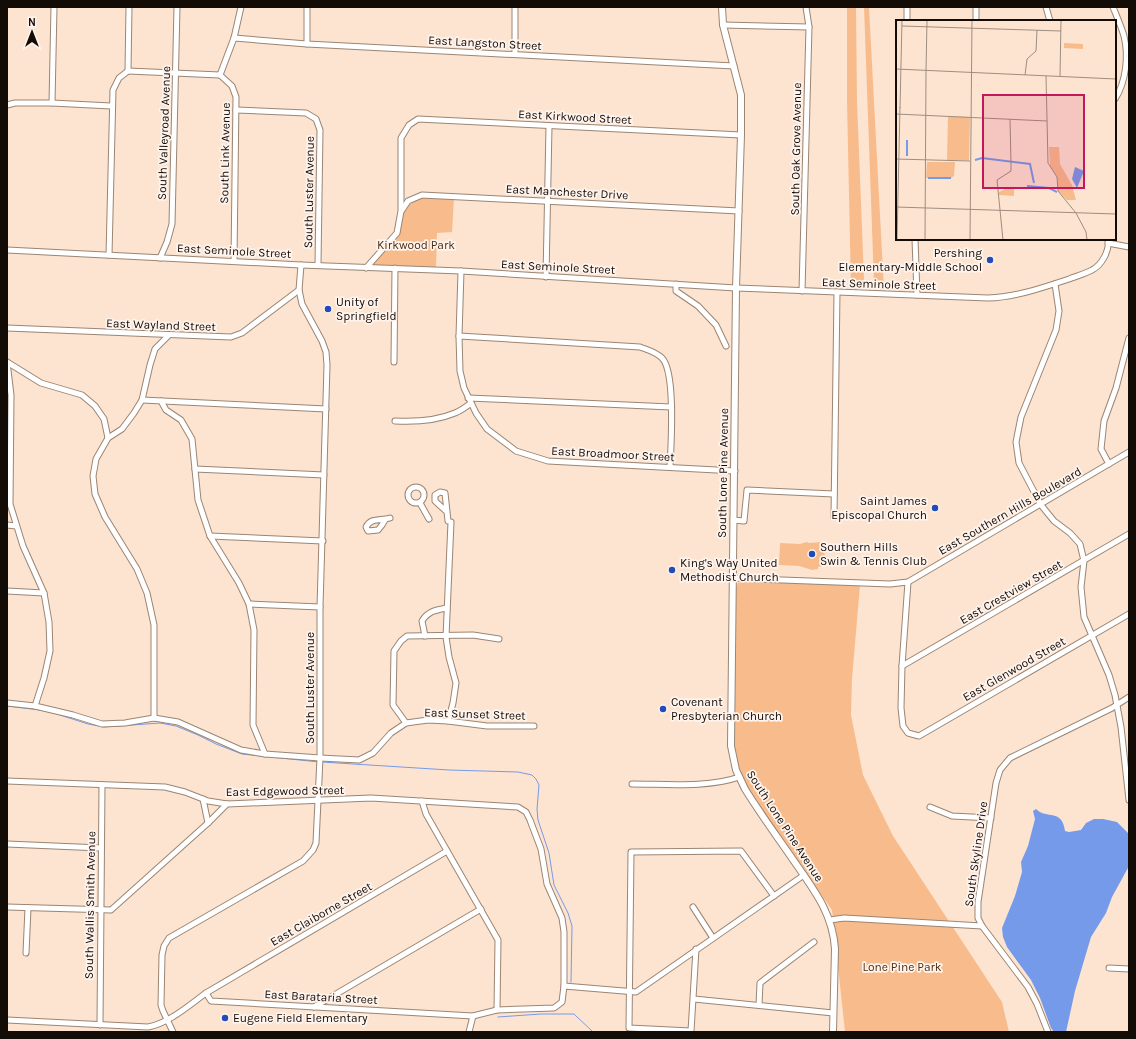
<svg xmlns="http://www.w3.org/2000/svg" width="1136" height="1039" viewBox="0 0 1136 1039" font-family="Karla,sans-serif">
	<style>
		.green { fill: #f8bc8c }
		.water { fill: #759ae9 }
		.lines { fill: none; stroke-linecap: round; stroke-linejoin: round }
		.stream { stroke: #759ae9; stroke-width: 1 }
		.minor-casing { stroke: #9b8573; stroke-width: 7 }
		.major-casing { stroke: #9b8573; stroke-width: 8 }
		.minor { stroke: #fff; stroke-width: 5 }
		.major { stroke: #fff; stroke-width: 6 }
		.poi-dot { fill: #214bb9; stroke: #fff4ed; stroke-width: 1.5 }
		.labels { text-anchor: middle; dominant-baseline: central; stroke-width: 3.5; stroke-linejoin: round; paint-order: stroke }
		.street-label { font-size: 12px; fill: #130b05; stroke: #fff4ed }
		.park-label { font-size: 12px; fill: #4c2d11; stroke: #fff4ed }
		.poi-label { font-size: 12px; fill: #130b05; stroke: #fff4ed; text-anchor: start }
		.inset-river { fill: none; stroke: #759ae9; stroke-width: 2 }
		.inset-road { fill: none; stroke: #9f8d7f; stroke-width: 1 }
		.view { fill: #c2185b; fill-opacity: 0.15; stroke: #c2185b; stroke-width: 2 }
		.inset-edge { fill: none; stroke: #130b05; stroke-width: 2 }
	</style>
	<rect width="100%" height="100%" fill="#fde4d1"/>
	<g class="green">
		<path d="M847 7H856L857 101 864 279C862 287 859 288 851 289L847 101Z"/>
		<path d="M864 7H869L884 290C878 289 876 288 874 283Z"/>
		<path d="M430 196 454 198 452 232 437 233 436 268 374 265V262L399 232 404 212 409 205 420 198Z"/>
		<path d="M807 542 809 543 822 542 827 565 818 567V569L812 570 799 566 779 565 780 543 800 544Z"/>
		<path d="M742 582 860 585 852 679 851 715 863 775 893 836 1002 1002 1009 1032H845L832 910 752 797 742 778 733 749 736 587 738 583Z"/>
	</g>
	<path class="water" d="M1036 809C1047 820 1062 808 1065 831L1069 832 1081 830 1086 823 1094 819H1103L1117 822 1129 834V866L1112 897 1106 913 1091 937 1075 991 1066 1032H1054L1051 1028 1040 998 1031 980 1007 947 1003 937 1002 928 1015 896 1022 872 1021 862 1028 846 1035 819 1033 811Z"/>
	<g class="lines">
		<g class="stream">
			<path d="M7 706 48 711"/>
			<path d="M57 714 88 724 104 727 160 723 176 726 198 735 216 744 242 754 319 762"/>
			<path d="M322 762 449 770 518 772 532 775 536 779 539 785 537 809 538 820 549 853 554 885 568 913 572 926 571 982"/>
			<path d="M498 1017 541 1014H574L593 1032"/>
		</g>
		<defs>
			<g id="minor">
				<path d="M307 7V44"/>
				<path d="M907 7V21"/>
				<path d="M976 7V21"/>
				<path d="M1046 7 1050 21"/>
				<path d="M1113 7C1117 17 1121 26 1124 36 1129 56 1126 82 1115 99"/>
				<path d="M723 25 809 27"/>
				<path d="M234 38 307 44 734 66"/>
				<path d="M515 54V7"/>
				<path d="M128 71 220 75"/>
				<path d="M128 71 129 7"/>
				<path d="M220 75 232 86 236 97 234 261"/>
				<path d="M220 75 234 38 241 7"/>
				<path d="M52 103 54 7"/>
				<path d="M7 105 15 103H52L111 106"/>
				<path d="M236 110 306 113 316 119 320 130 318 265"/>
				<path d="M402 210 408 201 422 195 739 211"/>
				<path d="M915 239 917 295"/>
				<path d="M1108 243 1129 247"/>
				<path d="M7 250 301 265 461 271 736 288 988 298C1016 297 1042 288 1069 279 1076 276 1085 274 1092 270 1102 265 1110 250 1108 239"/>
				<path d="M109 255 113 90 119 78 128 71"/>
				<path d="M160 258 167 242 172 224 177 7"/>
				<path d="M366 268 397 233 401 211V138L409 125 418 119 741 135"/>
				<path d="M461 271 459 336 460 371 464 388 476 413 487 429 516 451 548 461 735 471"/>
				<path d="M546 277 549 126"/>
				<path d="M676 284V291L698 306 716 325 726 346"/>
				<path d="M1055 284 1059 311 1056 330 1021 417 1016 442 1019 463 1041 505 1054 521 1070 533 1080 544 1084 561 1081 587 1084 617 1109 675 1115 695 1121 727 1129 800"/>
				<path d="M802 291 809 27 806 7"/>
				<path d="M7 328 231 337 242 333 299 290"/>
				<path d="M459 336 640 347C648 350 656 352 662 358 676 372 671 446 670 467"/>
				<path d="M7 362 41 383 82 395 95 406 104 419 108 438 96 459 93 476 95 494 105 517 137 569 147 593 154 625V718"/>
				<path d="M7 362 11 395 10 504 23 546 44 593 49 622 50 651 44 678 35 706"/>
				<path d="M394 362 395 268"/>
				<path d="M468 398 671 407"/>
				<path d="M142 400 326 409"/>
				<path d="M161 401 166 410 181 420 192 439 198 500 210 536 239 583 249 604 254 630 253 725 265 754"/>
				<path d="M395 421C415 422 436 421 455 413 460 411 466 407 471 403"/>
				<path d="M108 438 122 429 134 413 142 400 150 365 155 349 169 335"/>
				<path d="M1109 464 1101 449 1104 421 1116 388 1129 338"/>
				<path d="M195 469 324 475"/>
				<circle cx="416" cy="495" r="8"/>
				<path d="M420 503 429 519"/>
				<path d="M447 512 435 501V495L440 492 445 493 448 521"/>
				<path d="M834 517 837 292"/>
				<path d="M385 520 382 525 378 530 368 531 366 527C371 517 381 521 390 518"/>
				<path d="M733 520 744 521 747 490 834 494"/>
				<path d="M7 525 16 526"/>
				<path d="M210 536 323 541"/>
				<path d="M732 578 890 584 908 582 1129 452"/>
				<path d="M908 582 902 666 901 708 903 726 908 733 919 736 1129 614"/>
				<path d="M7 591 44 593"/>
				<path d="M249 604 320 607"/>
				<path d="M425 636 422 621C428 611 436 610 447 608"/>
				<path d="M902 666 1129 534"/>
				<path d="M7 703 35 706 73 715 102 724 125 723 154 718 178 722 241 750 265 754 320 758 359 760 373 753 391 733 406 723 428 720 448 721 487 726H534"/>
				<path d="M448 721 453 703 456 683 449 657 446 637 451 522"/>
				<path d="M406 723 393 705 394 651 401 641 407 636 473 635 499 639"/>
				<path d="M7 781 165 787 185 792 208 801 227 804 371 798 518 807 526 812 530 820 541 849 547 884 562 918 564 932V986"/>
				<path d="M632 784C665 784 709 788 739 777"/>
				<path d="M203 799 208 823"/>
				<path d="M422 801 426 814 498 940 497 1010"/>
				<path d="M930 807 952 816 991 818"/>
				<path d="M7 844 101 848"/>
				<path d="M7 907 111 910 208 823 227 804"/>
				<path d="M693 907 713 938"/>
				<path d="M830 920 844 918 982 926"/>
				<path d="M696 949 691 1031 629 1028 631 852 741 851 774 896"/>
				<path d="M26 953 28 908"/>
				<path d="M1109 968 1129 969"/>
				<path d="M206 993 447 851"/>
				<path d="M694 999 833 1013"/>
				<path d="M759 1005 760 983 814 942"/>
				<path d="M314 1007 481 909"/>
				<path d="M7 1020 148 1027C169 1023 188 1006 206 993L211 1001 473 1016 497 1010 554 1008 562 1002 564 986 636 992 804 875"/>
				<path d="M100 1025 102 785"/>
				<path d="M173 1032 163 1011 161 1005 162 955 164 946 169 938 303 861 313 850 316 843 320 758V607L327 365 326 352 322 341 302 304 299 290 301 265"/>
				<path d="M469 1032 473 1016"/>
				<path d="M1048 1032 1037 1004 1028 987 982 926 978 918V902L996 783 1000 770 1010 758 1112 708 1129 697"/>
			</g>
			<path id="major" d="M722 7 723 25 741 95V135L736 288 731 746 736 770 745 789C761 815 779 839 796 864 815 891 833 915 835 949L833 1032"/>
		</defs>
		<use href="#minor" class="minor-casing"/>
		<use href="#major" class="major-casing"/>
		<use href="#minor" class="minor"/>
		<use href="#major" class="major"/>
	</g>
	<g class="poi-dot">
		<circle cx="990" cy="260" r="4"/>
		<circle cx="328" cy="309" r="4"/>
		<circle cx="935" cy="508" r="4"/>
		<circle cx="812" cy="554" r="4"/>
		<circle cx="672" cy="570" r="4"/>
		<circle cx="663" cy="709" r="4"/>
		<circle cx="225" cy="1018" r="4"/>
	</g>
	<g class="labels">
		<g class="street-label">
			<text transform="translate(485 43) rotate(3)">East Langston Street</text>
			<text transform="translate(575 117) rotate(3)">East Kirkwood Street</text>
			<text transform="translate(164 133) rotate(-88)">South Valleyroad Avenue</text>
			<text transform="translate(796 149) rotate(-89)">South Oak Grove Avenue</text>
			<text transform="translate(225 153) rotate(-89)">South Link Avenue</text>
			<text transform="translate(309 192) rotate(-89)">South Luster Avenue</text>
			<text transform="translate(567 192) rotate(3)">East Manchester Drive</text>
			<text transform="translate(234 251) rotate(3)">East Seminole Street</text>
			<text transform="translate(558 267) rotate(3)">East Seminole Street</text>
			<text transform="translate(879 284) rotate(2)">East Seminole Street</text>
			<text transform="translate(161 325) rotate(2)">East Wayland Street</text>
			<text transform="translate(613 454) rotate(3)">East Broadmoor Street</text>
			<text transform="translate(723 473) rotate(-89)">South Lone Pine Avenue</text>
			<text transform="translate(1010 511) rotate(-30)">East Southern Hills Boulevard</text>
			<text transform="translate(1011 592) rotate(-30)">East Crestview Street</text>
			<text transform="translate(1014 669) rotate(-30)">East Glenwood Street</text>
			<text transform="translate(310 688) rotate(-90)">South Luster Avenue</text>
			<text transform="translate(475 714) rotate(2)">East Sunset Street</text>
			<text transform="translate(285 791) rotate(-1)">East Edgewood Street</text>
			<text transform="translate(785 826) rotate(57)">South Lone Pine Avenue</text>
			<text transform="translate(976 854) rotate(-82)">South Skyline Drive</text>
			<text transform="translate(90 905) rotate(-89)">South Wallis Smith Avenue</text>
			<text transform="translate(321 914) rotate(-30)">East Claiborne Street</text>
			<text transform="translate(321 997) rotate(3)">East Barataria Street</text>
		</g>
		<g class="park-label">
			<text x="416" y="245">Kirkwood Park</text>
			<text x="902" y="967">Lone Pine Park</text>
		</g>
		<g class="poi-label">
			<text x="982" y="253" text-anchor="end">Pershing<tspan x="982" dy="14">Elementary-Middle School</tspan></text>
			<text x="336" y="302">Unity of<tspan x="336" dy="14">Springfield</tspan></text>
			<text x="927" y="501" text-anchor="end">Saint James<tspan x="927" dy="14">Episcopal Church</tspan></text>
			<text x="820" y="547">Southern Hills<tspan x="820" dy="14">Swin &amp; Tennis Club</tspan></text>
			<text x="680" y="563">King's Way United<tspan x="680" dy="14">Methodist Church</tspan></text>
			<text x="671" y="702">Covenant<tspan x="671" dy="14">Presbyterian Church</tspan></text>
			<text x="233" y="1018">Eugene Field Elementary</text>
		</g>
	</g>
	<g transform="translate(896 20)">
		<rect width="220" height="220" fill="#fde4d1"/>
		<path d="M168 23 187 24V29L168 28ZM52 96 74 97 73 140 51 141ZM153 127H163L164 144 176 165 180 180H171L162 171 161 156 154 146ZM31 142H59L58 156 55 158H30ZM111 168H118V176L103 175V172Z" fill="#f8bc8c"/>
		<path d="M179 147 188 151 181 168 176 159Z" fill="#759ae9"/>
		<path class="inset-river" d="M11 136V120M79 140 86 138 134 144 138 163M32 158H55M131 166 153 168 161 172"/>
		<path class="inset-road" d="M6 6 165 11M0 49 220 59M30 51 31 0M129 55 131 39 140 31 141 10M150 56 152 143 161 157 162 171 180 193M164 56 165 0M4 88 6 0M0 94 151 101M114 99 115 143M0 139 74 141M0 187 220 194M180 193 190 212 191 220M1 220 4 87M29 220 30 51M74 220 76 0M107 220 101 160 115 151V143"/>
		<path class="view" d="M87 75H188V168H87Z"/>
		<rect width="220" height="220" class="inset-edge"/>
	</g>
	<rect width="1136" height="1039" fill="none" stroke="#130b05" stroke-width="16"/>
	<g transform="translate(32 32)" stroke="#fff4ed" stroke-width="3" paint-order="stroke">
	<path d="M0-3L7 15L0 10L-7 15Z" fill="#130b05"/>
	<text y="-6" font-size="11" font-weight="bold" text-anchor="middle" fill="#130b05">N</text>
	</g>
</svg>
